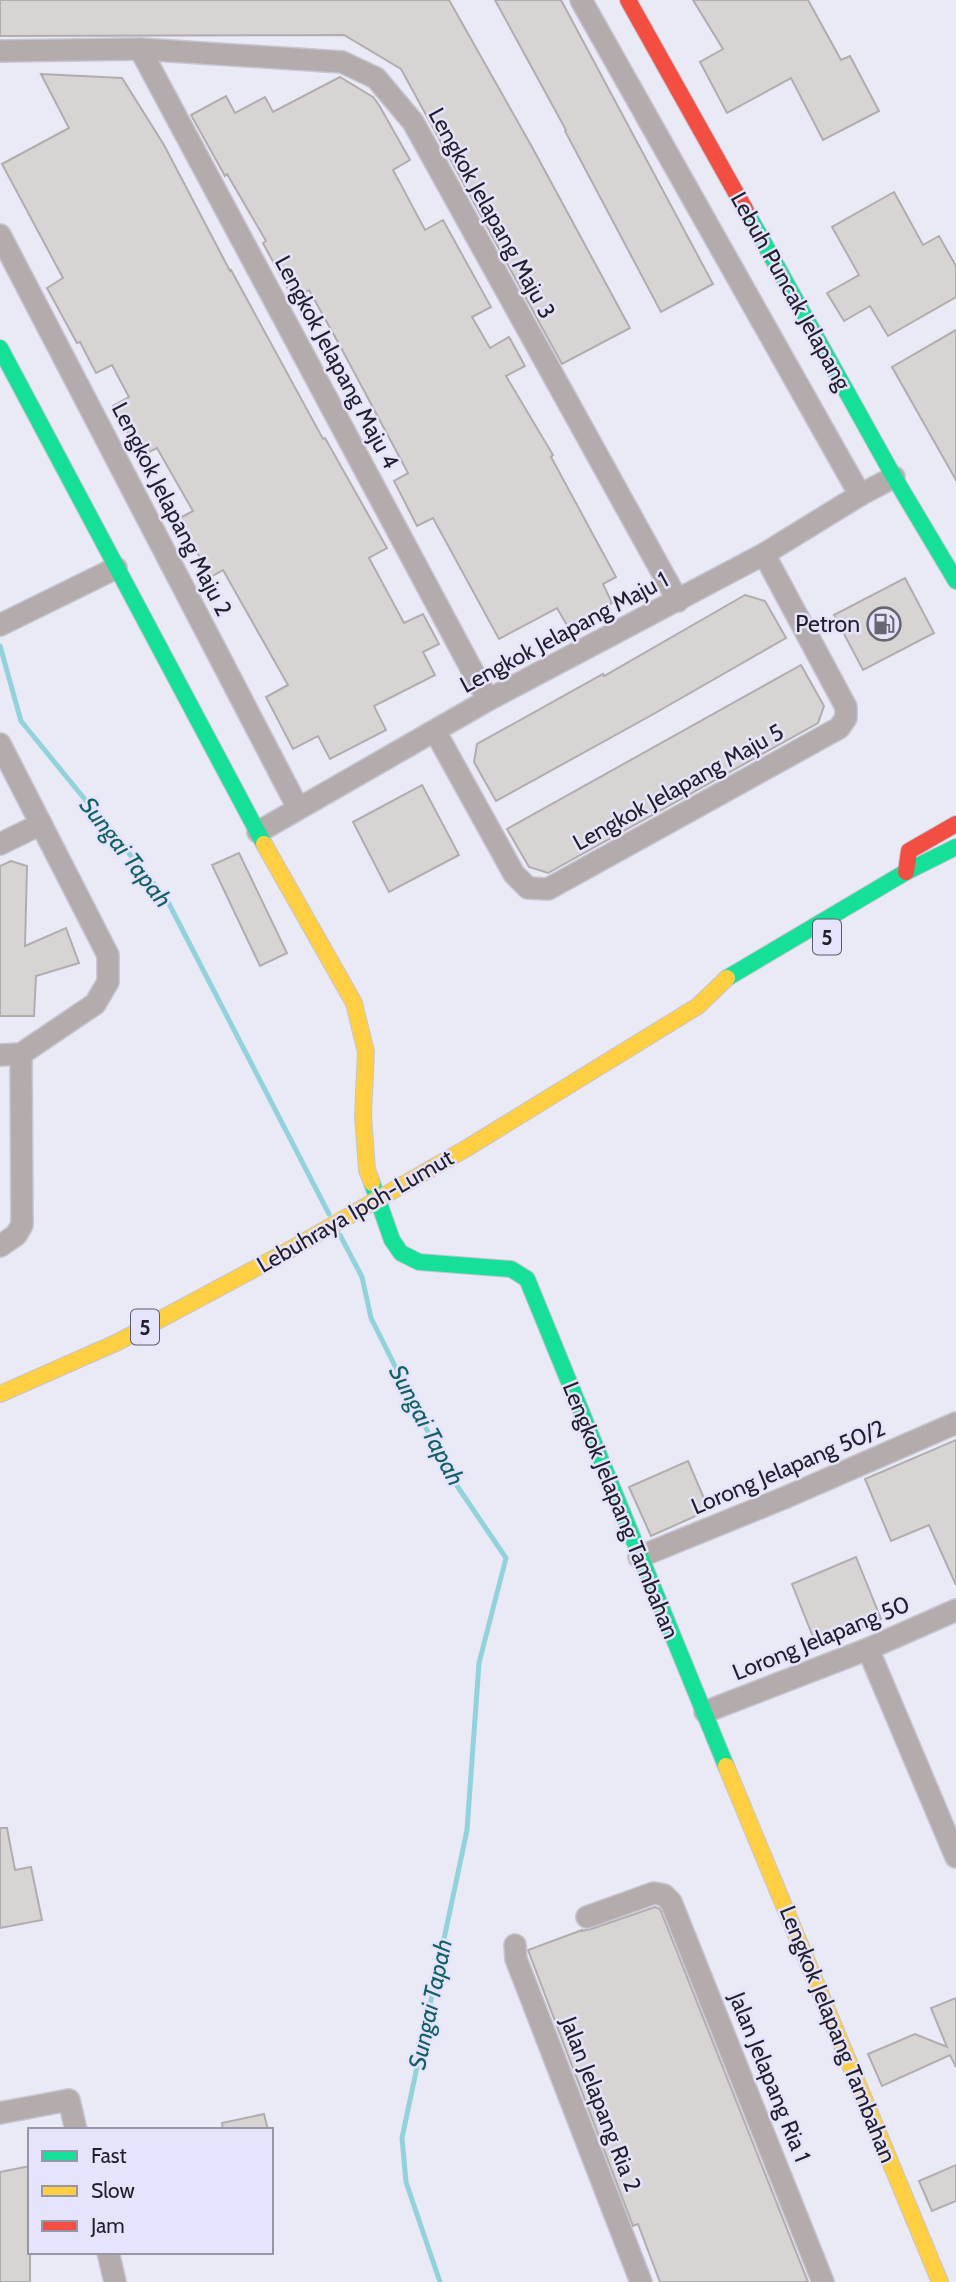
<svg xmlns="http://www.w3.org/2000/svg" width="956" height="2282" viewBox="0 0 956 2282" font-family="Cabin,sans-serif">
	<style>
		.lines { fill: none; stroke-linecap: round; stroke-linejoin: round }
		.stream { stroke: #92d3db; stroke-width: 5 }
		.building { fill: #d8d4d4; stroke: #b1adae; stroke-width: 2 }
		.street-casing { stroke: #c6c5d0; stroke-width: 24 }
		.fast-casing { stroke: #c6c5d0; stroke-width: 18 }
		.slow-casing { stroke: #c6c5d0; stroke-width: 18 }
		.jam-casing { stroke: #c6c5d0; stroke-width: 18 }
		.street { stroke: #b4abad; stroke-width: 21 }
		.fast { stroke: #16e098; stroke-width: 16 }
		.slow { stroke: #ffcf43; stroke-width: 16 }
		.jam { stroke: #f24e42; stroke-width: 16 }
		.slow-bridge-casing { stroke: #c6c5d0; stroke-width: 18; stroke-linecap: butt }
		.slow-bridge { stroke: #ffcf43; stroke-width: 16 }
		.labels { text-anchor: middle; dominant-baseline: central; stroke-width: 5; stroke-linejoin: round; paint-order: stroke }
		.shield { fill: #e6e3fc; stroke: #5b5a69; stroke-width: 2 }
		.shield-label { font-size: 21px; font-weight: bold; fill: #201f2a }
		.street-label { font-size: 23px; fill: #201f2a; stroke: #e6e3fc }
		.poi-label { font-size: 23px; fill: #201f2a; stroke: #e6e3fc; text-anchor: end }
		.water-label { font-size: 24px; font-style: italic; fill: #106166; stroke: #e6e3fc }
	</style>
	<rect width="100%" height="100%" fill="#eae9f6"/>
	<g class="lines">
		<g class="stream">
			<path d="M0 646 21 721 167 900 329 1214"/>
			<path d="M340 1235 362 1277 371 1318 449 1474 506 1558 479 1663 467 1830 402 2138 406 2182 440 2282"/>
		</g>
	</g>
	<g class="building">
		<path d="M0 0H449L532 147 630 328 562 364 401 69 344 35 0 36Z"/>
		<path d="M495 0H561L713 284 661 312 565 131 566 130Z"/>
		<path d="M693 0H808L841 60 850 56 879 111 823 140 791 78 727 113 700 62 723 49Z"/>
		<path d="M41 74 122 78 164 145 230 271 231 270 323 439 325 438 387 548 369 558 404 623 423 614 439 644 423 652 435 675 374 706 386 730 330 759 318 736 293 749 266 697 288 685 223 570 211 577 178 519 193 511 157 448 141 456 113 406 129 397 112 365 96 373 80 342 77 343 47 288 63 278 2 164 69 128Z"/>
		<path d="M340 77 373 97 379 105 410 160 393 170 425 230 443 220 491 307 472 317 490 348 509 337 525 366 506 376 553 455 551 457 616 577 603 584 612 603 568 627 557 608 499 639 433 518 417 526 394 481 408 473 339 344 309 290 293 299 263 243 266 241 227 174 225 176 191 115 226 96 235 113 265 97 273 112Z"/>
		<path d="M894 192 923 245 939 236 956 266V297L888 336 870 306 844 321 827 293 859 275 832 227Z"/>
		<path d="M956 330V480L892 367Z"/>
		<path d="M905 578 934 633 863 670 834 615Z"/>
		<path d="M745 595 765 601 786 638 650 716 496 801 474 762 477 744 603 674 604 676Z"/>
		<path d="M801 665 824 706 818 723 548 873 529 867 507 829Z"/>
		<path d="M422 785 459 855 389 892 353 822Z"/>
		<path d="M239 853 287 953 260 966 212 865Z"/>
		<path d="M11 861 27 866 25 946 66 928 79 963 36 976 34 1016H0V866Z"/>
		<path d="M956 1440V1585L929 1525 891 1541 865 1479Z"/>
		<path d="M688 1461 709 1510 651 1536 629 1487Z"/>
		<path d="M856 1557 881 1619 817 1647 792 1584Z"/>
		<path d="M0 1828H7L15 1870 31 1867 42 1920 0 1928Z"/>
		<path d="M655 1907 660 1909 808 2282H660L638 2224 633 2226 528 1950 582 1930V1931L591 1929Z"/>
		<path d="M956 1998V2067L950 2055 882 2086 868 2054 915 2034 947 2047 931 2008Z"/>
		<path d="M264 2114 268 2130H223L222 2123Z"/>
		<path d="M956 2165V2201L932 2211 919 2181Z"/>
		<path d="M30 2166V2282H0V2172Z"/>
	</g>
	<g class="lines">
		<defs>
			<g id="street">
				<path d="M581 0 860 495"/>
				<path d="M140 49 488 700"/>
				<path d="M0 51 140 49 342 62 376 78 413 122 678 601"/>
				<path d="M0 235 298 808"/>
				<path d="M0 625 116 568"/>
				<path d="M435 731 514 874 528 888 548 889 839 728 846 718V707L764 554"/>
				<path d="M0 744 108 955V982L95 1004 21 1054 0 1055"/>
				<path d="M258 832 488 700 764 554 860 495 894 477"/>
				<path d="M0 844 41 824"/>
				<path d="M0 1246 16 1235 22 1225 21 1054"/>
				<path d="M639 1557 784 1498 956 1423"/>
				<path d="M868 1649 956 1857"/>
				<path d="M705 1712 868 1649 956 1610"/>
				<path d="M587 1917 654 1893 664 1895 671 1902 823 2282"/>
				<path d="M515 1945 516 1959 641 2282"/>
				<path d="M0 2113 69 2100 76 2130"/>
				<path d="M108 2252 115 2282"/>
			</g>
			<g id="fast">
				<path d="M745 209 894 477 956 581"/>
				<path d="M0 348 264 844"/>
				<path d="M727 978 906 872 956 847"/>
				<path d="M372 1183 392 1240 401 1253 419 1262 511 1269 527 1279 726 1766"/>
			</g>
			<g id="slow">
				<path d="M264 844 354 1003 366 1052 363 1115 367 1170 372 1183"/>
				<path d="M467 1148 698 1006 727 978"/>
				<path d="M0 1394 118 1342 286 1252"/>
				<path d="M726 1766 940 2282"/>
			</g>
			<g id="jam">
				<path d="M628 0 745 209"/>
				<path d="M906 872 909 851 956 824"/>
			</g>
		</defs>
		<use href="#street" class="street-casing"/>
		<use href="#fast" class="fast-casing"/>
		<use href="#slow" class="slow-casing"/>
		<use href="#jam" class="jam-casing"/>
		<use href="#street" class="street"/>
		<use href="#fast" class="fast"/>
		<use href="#slow" class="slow"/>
		<use href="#jam" class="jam"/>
		<defs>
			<path id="slow-bridge" d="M286 1252 467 1148"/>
		</defs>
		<use href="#slow-bridge" class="slow-bridge-casing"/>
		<use href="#slow-bridge" class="slow-bridge"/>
	</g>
	<defs>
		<symbol id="fuel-ring" viewBox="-11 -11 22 22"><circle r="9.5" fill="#e6e3fc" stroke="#676671" stroke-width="1.5"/><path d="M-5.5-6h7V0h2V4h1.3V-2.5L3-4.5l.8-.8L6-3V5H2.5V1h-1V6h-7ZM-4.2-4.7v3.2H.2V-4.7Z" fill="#676671"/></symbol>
	</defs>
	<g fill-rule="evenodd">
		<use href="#fuel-ring" x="865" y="605" width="38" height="38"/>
	</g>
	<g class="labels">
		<g class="shield">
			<rect x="813" y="919.5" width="28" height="35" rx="5"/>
			<rect x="131" y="1309.5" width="28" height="35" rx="5"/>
		</g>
		<g class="shield-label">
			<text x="827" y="937">5</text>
			<text x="145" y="1327">5</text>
		</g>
		<g class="street-label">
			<text transform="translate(492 213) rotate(61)">Lengkok Jelapang Maju 3</text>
			<text transform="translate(791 291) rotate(61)">Lebuh Puncak Jelapang</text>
			<text transform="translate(337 362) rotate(62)">Lengkok Jelapang Maju 4</text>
			<text transform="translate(172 509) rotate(63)">Lengkok Jelapang Maju 2</text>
			<text transform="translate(564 632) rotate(-28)">Lengkok Jelapang Maju 1</text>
			<text transform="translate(678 787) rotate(-29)">Lengkok Jelapang Maju 5</text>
			<text transform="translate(355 1211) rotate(-30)">Lebuhraya Ipoh-Lumut</text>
			<text transform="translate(788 1467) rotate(-23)">Lorong Jelapang 50/2</text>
			<text transform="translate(621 1510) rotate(68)">Lengkok Jelapang Tambahan</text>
			<text transform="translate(821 1638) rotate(-22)">Lorong Jelapang 50</text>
			<text transform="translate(838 2034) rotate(68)">Lengkok Jelapang Tambahan</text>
			<text transform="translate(770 2077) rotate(68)">Jalan Jelapang Ria 1</text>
			<text transform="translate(601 2104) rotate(69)">Jalan Jelapang Ria 2</text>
		</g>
		<g class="poi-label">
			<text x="860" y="624">Petron</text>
		</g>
		<g class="water-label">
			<text transform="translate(126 852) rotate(52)">Sungai Tapah</text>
			<text transform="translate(427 1425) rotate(62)">Sungai Tapah</text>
			<text transform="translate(430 2004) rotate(-78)">Sungai Tapah</text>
		</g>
	</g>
	<rect x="28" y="2128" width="245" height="126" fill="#e6e3fc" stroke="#9795a8" stroke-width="2"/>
	<rect x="42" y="2151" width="35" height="10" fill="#16e098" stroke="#9795a8" stroke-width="2"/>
	<text x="91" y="2163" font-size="21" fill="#201f2a">Fast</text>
	<rect x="42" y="2186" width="35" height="10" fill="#ffcf43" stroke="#9795a8" stroke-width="2"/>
	<text x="91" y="2198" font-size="21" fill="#201f2a">Slow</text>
	<rect x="42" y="2221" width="35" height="10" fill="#f24e42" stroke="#9795a8" stroke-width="2"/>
	<text x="91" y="2233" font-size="21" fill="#201f2a">Jam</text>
</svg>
